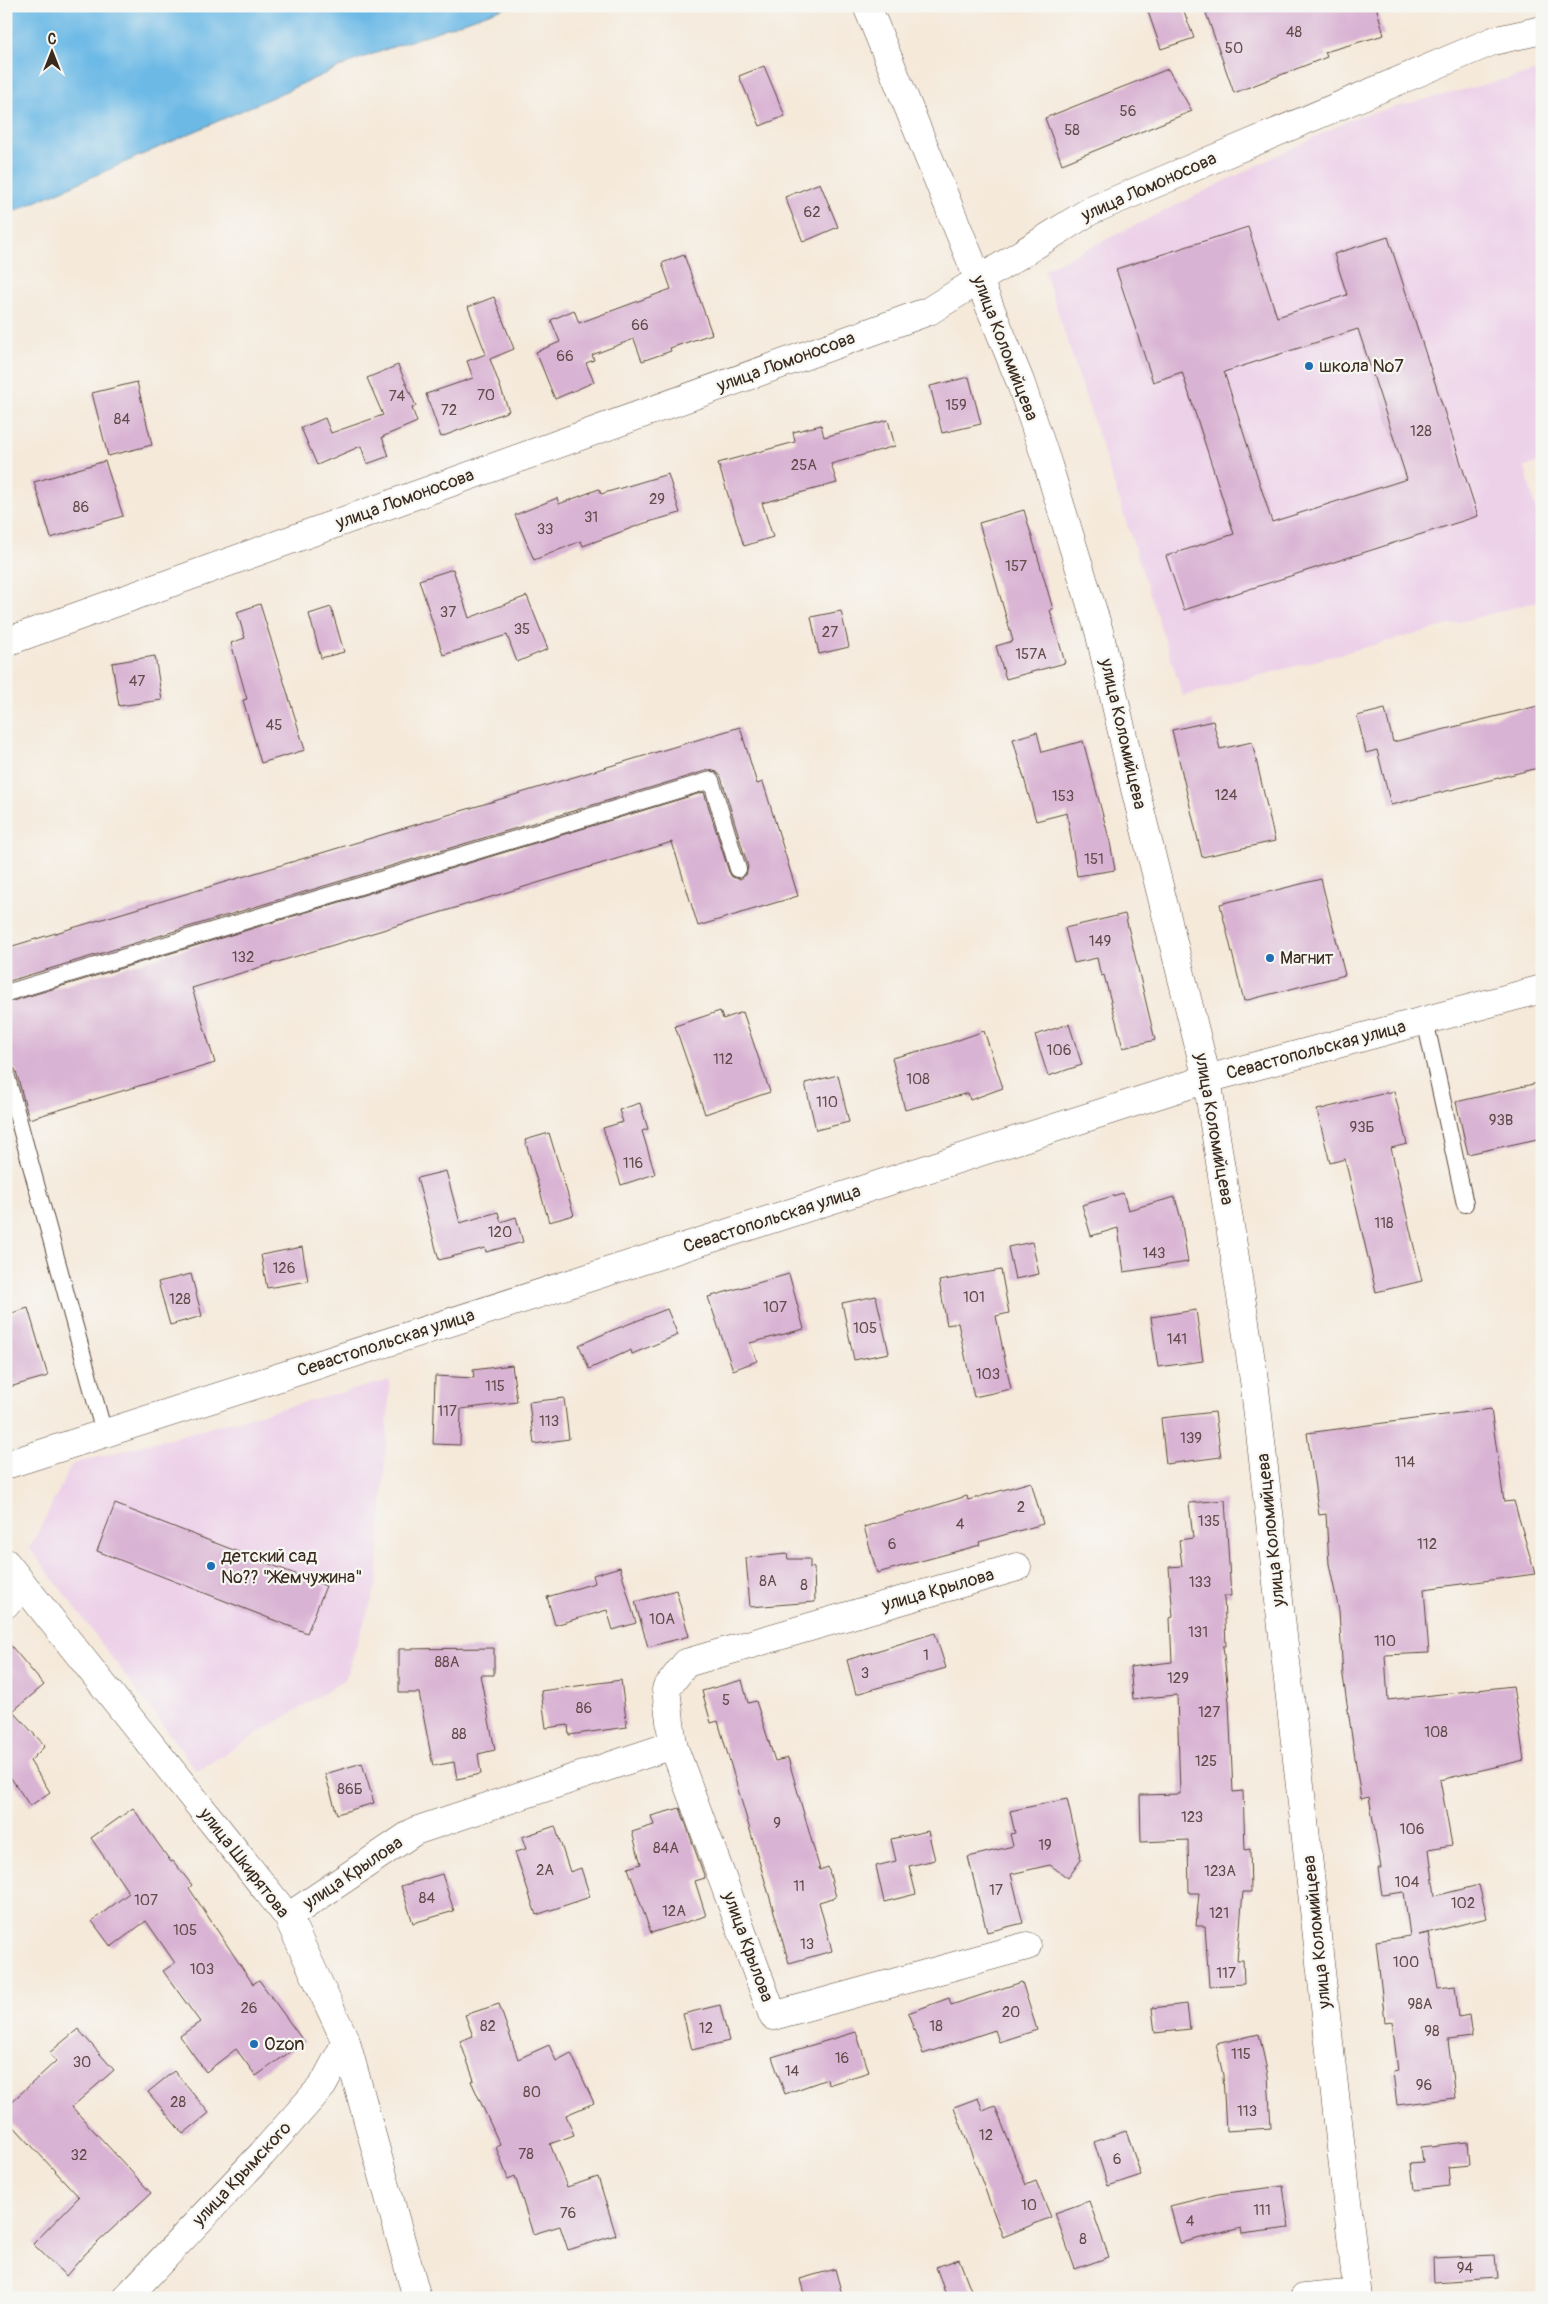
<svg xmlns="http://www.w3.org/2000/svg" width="1548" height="2304" viewBox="0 0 1548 2304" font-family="Pangolin,sans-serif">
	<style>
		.built { fill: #edd1e9 }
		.water { fill: #6cb9e6; stroke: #547282 }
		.building { fill: #d9b3d3; fill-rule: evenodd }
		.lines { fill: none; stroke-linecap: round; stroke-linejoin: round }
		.service-casing { stroke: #57473a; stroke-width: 18 }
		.minor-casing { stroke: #57473a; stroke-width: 29 }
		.tertiary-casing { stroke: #57473a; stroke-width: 29 }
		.secondary-casing { stroke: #57473a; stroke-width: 29 }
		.service { stroke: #fff; stroke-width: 16 }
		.minor { stroke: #fff; stroke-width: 28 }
		.tertiary { stroke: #fff; stroke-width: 28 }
		.secondary { stroke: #fff; stroke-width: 28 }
		.poi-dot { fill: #1f6fb2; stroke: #f6f6f2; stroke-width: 2 }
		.labels { text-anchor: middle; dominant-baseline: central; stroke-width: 4.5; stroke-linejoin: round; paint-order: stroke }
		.number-label { font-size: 15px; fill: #624c4b }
		.street-label { font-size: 18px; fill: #3b2a1e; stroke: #f6f6f2 }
		.poi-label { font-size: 18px; fill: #3b2a1e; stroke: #f6f6f2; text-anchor: start }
	</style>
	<rect width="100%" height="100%" fill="#f6f6f2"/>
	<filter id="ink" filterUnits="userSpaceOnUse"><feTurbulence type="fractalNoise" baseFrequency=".02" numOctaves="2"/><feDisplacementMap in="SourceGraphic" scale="10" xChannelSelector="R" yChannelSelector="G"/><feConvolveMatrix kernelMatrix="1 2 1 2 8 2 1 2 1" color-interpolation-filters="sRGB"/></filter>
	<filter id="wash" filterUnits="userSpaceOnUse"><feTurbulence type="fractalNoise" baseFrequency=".0096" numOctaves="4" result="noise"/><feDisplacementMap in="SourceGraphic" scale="20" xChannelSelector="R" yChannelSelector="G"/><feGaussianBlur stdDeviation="1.12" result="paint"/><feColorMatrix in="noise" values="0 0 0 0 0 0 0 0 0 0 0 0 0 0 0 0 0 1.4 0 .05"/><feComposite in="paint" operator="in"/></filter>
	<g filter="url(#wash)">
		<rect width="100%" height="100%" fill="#f5e9da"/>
		<g class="built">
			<path d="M1542 70V461L1525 467 1542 535V600L1183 696 1044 270 1356 117Z"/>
			<path d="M390 1380 377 1584 345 1680 197 1771 30 1548 72 1464Z"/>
		</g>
		<path class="water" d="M6 6H509L356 60 6 215Z"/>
		<g id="blocks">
			<g class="building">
				<path d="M1146 6H1182L1194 38 1161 49Z"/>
				<path d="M1227 6H1376L1384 35 1325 52 1327 57 1234 93 1206 13Z"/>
				<path d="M764 66 785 116 760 126 739 76Z"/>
				<path d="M1168 69 1192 111 1062 164 1045 118Z"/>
				<path d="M820 183 838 227 803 242 785 197Z"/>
				<path d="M1248 227 1277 317 1347 295 1334 254 1388 237 1478 516 1184 610 1166 556 1234 534 1182 372 1153 382 1116 269ZM1358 329 1407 479 1272 522 1224 372Z"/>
				<path d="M684 255 712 334 670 348 671 351 642 361 634 339 592 355 594 360 586 363 594 382 555 399 536 352 560 342 551 320 574 310 579 323 671 289 662 263Z"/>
				<path d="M494 297 514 349 490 359 509 411 441 437 426 394 473 378 467 361 486 354 468 307Z"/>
				<path d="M398 365 416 406 412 408 417 422 382 437 389 456 367 464 361 446 317 465 301 428 325 418 331 433 383 415 367 378Z"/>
				<path d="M969 377 981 424 942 433 930 386Z"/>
				<path d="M137 382 152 445 108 456 92 393Z"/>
				<path d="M888 420 895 446 831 464 837 483 762 503 773 537 744 546 718 463 795 442 793 432 821 425 824 437Z"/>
				<path d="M105 461 123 516 51 538 34 482Z"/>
				<path d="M668 474 680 513 645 523 583 546 581 541 534 560 515 515 557 498 559 504 599 489 601 494Z"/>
				<path d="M1024 510 1053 609 1050 610 1065 663 1006 679 996 646 1013 641 979 523Z"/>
				<path d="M453 569 469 618 527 596 548 649 517 662 507 635 443 655 419 580Z"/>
				<path d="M260 604 305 750 261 763 243 700 247 699 231 643 245 638 237 612Z"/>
				<path d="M331 607 344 652 321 658 309 614Z"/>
				<path d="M841 611 849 647 819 654 811 617Z"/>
				<path d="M155 656 162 700 119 706 112 663Z"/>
				<path d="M1542 705V767L1391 805 1377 750 1366 753 1357 716 1385 709 1393 742Z"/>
				<path d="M1213 721 1220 749 1252 742 1275 841 1202 857 1172 730Z"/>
				<path d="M740 727 757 784 763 782 798 896 698 926 672 842 192 988 215 1063 29 1119 16 1071 13 1067 6 1064V1003L704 792 729 872 732 877 740 879 746 875 748 867 721 777 717 772 709 770 6 982V948Z"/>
				<path d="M1037 732 1042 752 1083 741 1110 842 1115 870 1077 876 1067 813 1036 821 1013 739Z"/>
				<path d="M1321 879 1345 975 1244 1001 1220 904Z"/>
				<path d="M1125 914 1155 1040 1123 1048 1104 975 1101 976 1097 958 1074 963 1065 928Z"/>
				<path d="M720 1011 723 1019 743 1012 770 1092 705 1114 675 1026Z"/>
				<path d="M1069 1024 1082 1065 1048 1076 1035 1035Z"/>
				<path d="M984 1031 1003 1088 970 1100 968 1093 905 1110 892 1058 947 1044Z"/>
				<path d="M838 1075 849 1122 816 1130 805 1083Z"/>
				<path d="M1542 1082V1138L1468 1154 1456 1102Z"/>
				<path d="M1394 1091 1407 1144 1391 1148 1422 1281 1376 1292 1345 1159 1330 1163 1317 1110Z"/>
				<path d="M640 1103 648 1129 642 1131 655 1174 621 1185 603 1128 623 1122 619 1110Z"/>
				<path d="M549 1133 574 1215 549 1222 525 1140Z"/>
				<path d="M446 1171 460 1223 498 1212 501 1222 516 1217 523 1242 486 1252 485 1248 439 1260 417 1178Z"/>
				<path d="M1123 1193 1128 1210 1175 1197 1181 1219 1188 1262 1124 1272 1118 1228 1091 1236 1082 1205Z"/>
				<path d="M1032 1242 1039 1274 1015 1279 1008 1247Z"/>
				<path d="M302 1247 308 1281 267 1288 261 1255Z"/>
				<path d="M1001 1270 1009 1313 996 1316 1011 1389 974 1397 958 1323 947 1325 939 1281Z"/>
				<path d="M191 1274 202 1316 170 1325 158 1282Z"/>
				<path d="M789 1274 804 1329 750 1343 757 1361 733 1370 708 1297Z"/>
				<path d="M876 1296 889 1353 854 1360 842 1303Z"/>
				<path d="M28 1308 48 1376 6 1388V1315Z"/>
				<path d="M667 1309 678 1335 632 1354 631 1350 589 1369 579 1345 613 1330Z"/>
				<path d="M1196 1310 1203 1361 1158 1367 1151 1317Z"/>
				<path d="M512 1365 517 1402 461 1409 460 1445 433 1444 435 1376 474 1378 473 1370Z"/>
				<path d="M564 1398 569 1439 534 1444 529 1402Z"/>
				<path d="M1491 1409 1504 1502 1514 1501 1535 1574 1424 1589 1429 1653 1385 1655 1388 1700 1513 1686 1524 1760 1440 1780 1452 1845 1429 1849 1435 1896 1479 1885 1487 1918 1419 1935 1429 1933 1438 1988 1455 1986 1459 2017 1469 2015 1472 2037 1448 2040 1455 2098 1397 2105 1393 2072 1398 2071 1392 2021 1385 2022 1376 1941 1410 1936 1404 1892 1382 1895 1378 1868H1381L1369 1797 1361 1799 1343 1676 1339 1611 1329 1564 1326 1514 1319 1515 1307 1433Z"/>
				<path d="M1215 1412 1221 1457 1166 1464 1161 1418Z"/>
				<path d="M1031 1482 1043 1524 979 1542 980 1545 877 1573 864 1527 967 1496 968 1500Z"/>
				<path d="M1225 1500 1231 1596H1224L1226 1646H1223L1229 1702 1233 1792 1243 1791 1245 1850 1250 1849 1251 1892H1243L1237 1960H1243L1244 1984 1209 1986 1205 1926H1196L1199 1893H1189L1188 1840 1141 1842 1140 1795 1180 1794 1177 1695 1133 1699 1130 1667 1172 1662 1170 1618 1173 1617 1169 1567 1182 1566 1179 1540 1193 1538 1189 1503Z"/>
				<path d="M115 1504 326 1586 307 1633 97 1551Z"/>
				<path d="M787 1554 788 1559H810V1568L814 1567 815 1602 750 1607 746 1558Z"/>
				<path d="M620 1567 636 1623 613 1630 607 1610 555 1625 547 1597 595 1583 593 1575Z"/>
				<path d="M676 1590 689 1636 648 1647 635 1602Z"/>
				<path d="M935 1633 946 1668 856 1694 847 1660Z"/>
				<path d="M6 1640 44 1685 13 1711 45 1746 30 1761 50 1792 30 1806 11 1778 6 1782Z"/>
				<path d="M494 1648V1675H480L495 1750 478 1754 481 1774 457 1779 454 1762 433 1766 419 1693H399V1649Z"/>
				<path d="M621 1680 627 1727 569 1735 568 1725 546 1728 541 1691Z"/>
				<path d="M742 1680 748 1703 756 1701 775 1761 788 1758 820 1870 828 1867 836 1897 819 1902 832 1951 789 1963 718 1721 711 1723 702 1691Z"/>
				<path d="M362 1763 374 1803 337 1814 325 1774Z"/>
				<path d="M1067 1799 1081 1860 1068 1878 1050 1865 1011 1874 1023 1923 987 1932 968 1857 1013 1846 1010 1834 1015 1833 1010 1811Z"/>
				<path d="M133 1808 171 1862 173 1861 192 1885 189 1888 253 1984 259 1980 304 2042 256 2076 236 2049 206 2072 180 2036 200 2022 163 1971 175 1963 146 1921 111 1947 92 1921 129 1893 91 1838Z"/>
				<path d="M680 1808 705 1878 695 1881 706 1916 651 1933 628 1868 641 1864 632 1832 654 1825 651 1816Z"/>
				<path d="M555 1826 570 1872 581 1868 590 1897 536 1915 515 1852 526 1849 522 1837Z"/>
				<path d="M928 1831 935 1860 909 1866 916 1894 884 1902 876 1866 896 1861 891 1839Z"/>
				<path d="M442 1874 454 1911 413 1923 401 1886Z"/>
				<path d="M1022 1982 1037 2030 999 2042 995 2030 923 2054 908 2013 949 1998 951 2005Z"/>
				<path d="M499 2004 518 2059 549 2045 556 2061 571 2053 594 2103 566 2115 574 2135 550 2144 567 2187 598 2177 616 2235 568 2250 560 2226 533 2234 515 2176 508 2179 496 2147 500 2145 471 2081 474 2080 460 2041 473 2036 465 2015Z"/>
				<path d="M1187 2004 1190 2029 1155 2033 1152 2008Z"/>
				<path d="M720 2005 729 2041 692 2050 683 2014Z"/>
				<path d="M78 2029 114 2070 72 2107 151 2193 84 2255 66 2276 33 2244 79 2197 6 2118V2107L56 2061 49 2053Z"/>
				<path d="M856 2032 869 2072 828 2085 827 2079 785 2094 772 2057Z"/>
				<path d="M1259 2034 1268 2075 1271 2128 1226 2131 1223 2075 1216 2044Z"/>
				<path d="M174 2071 209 2113 183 2134 148 2092Z"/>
				<path d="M978 2098 983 2111 995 2106 1026 2185 1036 2181 1051 2217 1003 2237 954 2107Z"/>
				<path d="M1126 2131 1141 2175 1108 2186 1094 2142Z"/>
				<path d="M1468 2142 1470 2165 1448 2167 1450 2186 1414 2190 1411 2163 1423 2162 1421 2147Z"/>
				<path d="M1283 2186 1289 2228 1242 2234 1241 2228 1180 2243 1170 2206 1218 2194Z"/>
				<path d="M1089 2201 1109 2257 1075 2269 1055 2213Z"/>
				<path d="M1495 2255 1497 2278 1434 2282 1433 2258Z"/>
				<path d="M959 2259 971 2290 947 2298 936 2267Z"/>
				<path d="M835 2269 843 2298H805L800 2279Z"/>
			</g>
		</g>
	</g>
	<g filter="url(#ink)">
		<use href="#blocks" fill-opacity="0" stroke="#57473a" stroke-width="1"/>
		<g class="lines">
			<defs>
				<g id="service">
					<path d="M6 993 711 780 738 869"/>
					<path d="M1425 1020 1465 1204"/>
					<path d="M6 1074 104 1433"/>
				</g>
				<g id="minor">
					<path d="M6 642 929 311 1090 211 1493 41 1542 30"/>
					<path d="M1017 1567 686 1663 666 1689 673 1745 773 2016 1027 1946"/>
					<path d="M6 1604 24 1588"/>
					<path d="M288 1917 415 1831 673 1745"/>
					<path d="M346 2042 417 2298"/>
					<path d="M1304 2298 1357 2293"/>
				</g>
				<g id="tertiary">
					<path d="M6 1465 1207 1079"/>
					<path d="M6 1563 288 1917 346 2042 323 2085 262 2154 126 2298"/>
				</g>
				<g id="secondary">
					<path d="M867 6 1020 381 1048 465 1099 631 1135 789 1207 1079 1254 1380 1358 2298"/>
					<path d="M1207 1079 1542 989"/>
				</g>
			</defs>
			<use href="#service" class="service-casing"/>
			<use href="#minor" class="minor-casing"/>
			<use href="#tertiary" class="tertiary-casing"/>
			<use href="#secondary" class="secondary-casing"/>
			<use href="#service" class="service"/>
			<use href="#minor" class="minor"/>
			<use href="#tertiary" class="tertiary"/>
			<use href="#secondary" class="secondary"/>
		</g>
	</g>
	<g class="poi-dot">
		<circle cx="1309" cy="366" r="5"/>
		<circle cx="1270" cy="958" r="5"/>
		<circle cx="211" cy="1566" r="5"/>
		<circle cx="254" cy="2044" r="5"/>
	</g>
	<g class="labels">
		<g class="number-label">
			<text x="1294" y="32">48</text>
			<text x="1234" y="48">50</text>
			<text x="1128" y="111">56</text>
			<text x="1072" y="130">58</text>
			<text x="812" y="212">62</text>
			<text x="640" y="325">66</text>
			<text x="565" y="356">66</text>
			<text x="486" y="395">70</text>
			<text x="397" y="396">74</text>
			<text x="956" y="405">159</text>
			<text x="449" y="410">72</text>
			<text x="122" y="419">84</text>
			<text x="1421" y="431">128</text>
			<text x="804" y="465">25А</text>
			<text x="657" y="499">29</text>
			<text x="81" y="507">86</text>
			<text x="591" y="517">31</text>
			<text x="545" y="529">33</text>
			<text x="1016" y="566">157</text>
			<text x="448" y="612">37</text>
			<text x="522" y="629">35</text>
			<text x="830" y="632">27</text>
			<text x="1031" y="654">157А</text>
			<text x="137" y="681">47</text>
			<text x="274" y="725">45</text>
			<text x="1226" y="795">124</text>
			<text x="1063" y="796">153</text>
			<text x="1094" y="859">151</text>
			<text x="1100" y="941">149</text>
			<text x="243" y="957">132</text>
			<text x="1059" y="1050">106</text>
			<text x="723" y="1059">112</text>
			<text x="918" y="1079">108</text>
			<text x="827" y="1102">110</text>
			<text x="1501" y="1120">93В</text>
			<text x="1362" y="1127">93Б</text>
			<text x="633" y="1163">116</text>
			<text x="1384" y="1223">118</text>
			<text x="500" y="1232">120</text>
			<text x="1154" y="1253">143</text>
			<text x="284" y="1268">126</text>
			<text x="974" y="1297">101</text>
			<text x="180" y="1299">128</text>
			<text x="775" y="1307">107</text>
			<text x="865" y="1328">105</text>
			<text x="1177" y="1339">141</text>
			<text x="988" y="1374">103</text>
			<text x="495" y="1386">115</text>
			<text x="447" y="1411">117</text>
			<text x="549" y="1421">113</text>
			<text x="1191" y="1438">139</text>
			<text x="1405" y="1462">114</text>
			<text x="1021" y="1507">2</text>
			<text x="1209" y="1521">135</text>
			<text x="960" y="1524">4</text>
			<text x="892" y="1544">6</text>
			<text x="1427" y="1544">112</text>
			<text x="768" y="1581">8А</text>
			<text x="1200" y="1582">133</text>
			<text x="804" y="1585">8</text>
			<text x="662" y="1619">10А</text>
			<text x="1198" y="1632">131</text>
			<text x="1385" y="1641">110</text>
			<text x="926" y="1655">1</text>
			<text x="447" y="1662">88А</text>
			<text x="865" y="1673">3</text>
			<text x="1178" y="1678">129</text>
			<text x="726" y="1700">5</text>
			<text x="584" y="1708">86</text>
			<text x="1209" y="1712">127</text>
			<text x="1436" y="1732">108</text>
			<text x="459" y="1734">88</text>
			<text x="1206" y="1761">125</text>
			<text x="350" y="1789">86Б</text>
			<text x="1192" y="1817">123</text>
			<text x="777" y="1823">9</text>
			<text x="1412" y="1829">106</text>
			<text x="1045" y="1845">19</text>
			<text x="666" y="1848">84А</text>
			<text x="545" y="1870">2А</text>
			<text x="1220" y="1871">123А</text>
			<text x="1407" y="1882">104</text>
			<text x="799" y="1886">11</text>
			<text x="996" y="1890">17</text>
			<text x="427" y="1898">84</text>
			<text x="146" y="1900">107</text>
			<text x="1463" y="1903">102</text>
			<text x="674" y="1911">12А</text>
			<text x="1219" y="1913">121</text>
			<text x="185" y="1930">105</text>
			<text x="807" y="1944">13</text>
			<text x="1406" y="1962">100</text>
			<text x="202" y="1969">103</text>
			<text x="1226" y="1973">117</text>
			<text x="1420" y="2004">98А</text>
			<text x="249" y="2008">26</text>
			<text x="1011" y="2012">20</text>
			<text x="488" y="2026">82</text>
			<text x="936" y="2026">18</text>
			<text x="706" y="2028">12</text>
			<text x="1432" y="2031">98</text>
			<text x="1241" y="2054">115</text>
			<text x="842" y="2058">16</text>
			<text x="82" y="2062">30</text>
			<text x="792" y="2071">14</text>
			<text x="1424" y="2085">96</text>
			<text x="532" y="2092">80</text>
			<text x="178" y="2102">28</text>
			<text x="1247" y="2111">113</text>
			<text x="986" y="2135">12</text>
			<text x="526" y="2154">78</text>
			<text x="79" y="2155">32</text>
			<text x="1117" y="2159">6</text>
			<text x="1029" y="2205">10</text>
			<text x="1262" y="2210">111</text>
			<text x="568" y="2213">76</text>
			<text x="1190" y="2221">4</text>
			<text x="1083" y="2239">8</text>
			<text x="1465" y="2268">94</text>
		</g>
		<g class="street-label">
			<text transform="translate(1149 187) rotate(-24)">улица Ломоносова</text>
			<text transform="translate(1005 348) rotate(69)">улица Коломийцева</text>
			<text transform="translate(786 362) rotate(-20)">улица Ломоносова</text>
			<text transform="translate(405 499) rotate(-20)">улица Ломоносова</text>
			<text transform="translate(1123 734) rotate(77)">улица Коломийцева</text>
			<text transform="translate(1316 1050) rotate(-15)">Севастопольская улица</text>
			<text transform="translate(1214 1129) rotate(80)">улица Коломийцева</text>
			<text transform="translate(772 1219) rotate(-18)">Севастопольская улица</text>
			<text transform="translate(386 1343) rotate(-18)">Севастопольская улица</text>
			<text transform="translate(1271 1530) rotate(-96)">улица Коломийцева</text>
			<text transform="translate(938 1590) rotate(-16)">улица Крылова</text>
			<text transform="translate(244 1863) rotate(52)">улица Шкирятова</text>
			<text transform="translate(353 1873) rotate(-34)">улица Крылова</text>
			<text transform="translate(1317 1932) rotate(-96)">улица Коломийцева</text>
			<text transform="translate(748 1947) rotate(70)">улица Крылова</text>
			<text transform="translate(242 2174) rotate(-47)">улица Крымского</text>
		</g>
		<g class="poi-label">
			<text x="1319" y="366">школа №7</text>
			<text x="1280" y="958">Магнит</text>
			<text x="221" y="1556">детский сад<tspan x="221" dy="21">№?? "Жемчужина"</tspan></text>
			<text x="264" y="2044">Ozon</text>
		</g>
	</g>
	<rect width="1548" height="2304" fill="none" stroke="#f6f6f2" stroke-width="25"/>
	<g transform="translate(52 52)" stroke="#f6f6f2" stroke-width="4" paint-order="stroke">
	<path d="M0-4L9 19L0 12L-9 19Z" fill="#3b2a1e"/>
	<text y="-8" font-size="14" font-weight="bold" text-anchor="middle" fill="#3b2a1e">С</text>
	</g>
</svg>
